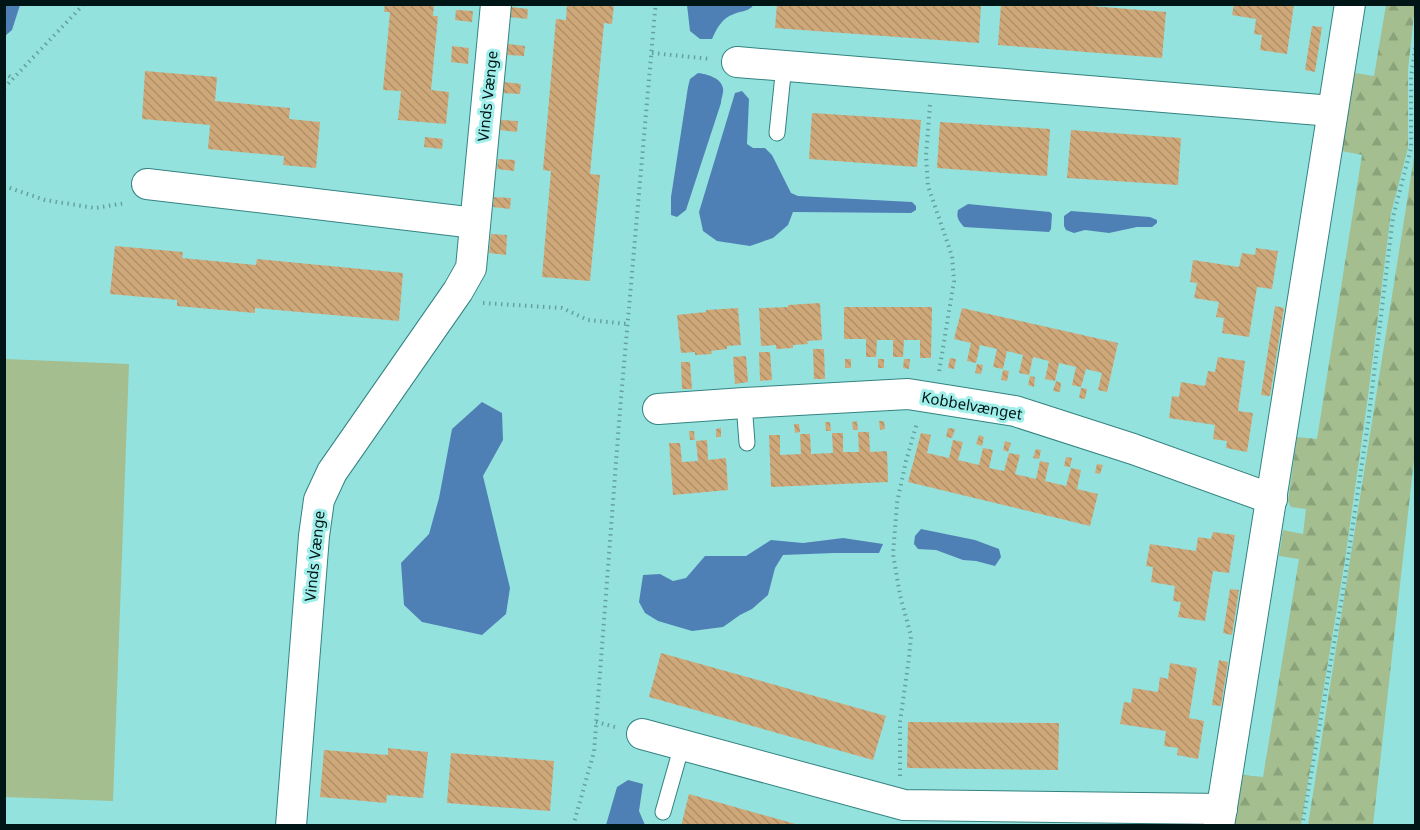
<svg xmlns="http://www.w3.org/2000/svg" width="1420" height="830" viewBox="0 0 1420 830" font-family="'Noto Sans',sans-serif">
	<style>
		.grass { fill: #a4be8f }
		.forest { fill: url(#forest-firs) }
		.water { fill: #4f80b5 }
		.building { fill: url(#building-back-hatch) }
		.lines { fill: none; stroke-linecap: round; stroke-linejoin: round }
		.lane-casing { stroke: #338380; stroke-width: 17 }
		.street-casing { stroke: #338380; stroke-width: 32 }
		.path { stroke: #65a19e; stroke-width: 4; stroke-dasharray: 1.5 4.5; stroke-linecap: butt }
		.lane { stroke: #fff; stroke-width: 15 }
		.street { stroke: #fff; stroke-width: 30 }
		.labels { text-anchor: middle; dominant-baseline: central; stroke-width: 6; stroke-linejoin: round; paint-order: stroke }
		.street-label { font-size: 15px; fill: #001616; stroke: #a1efeb }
	</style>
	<defs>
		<pattern id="forest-firs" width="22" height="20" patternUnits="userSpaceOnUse" patternTransform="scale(1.5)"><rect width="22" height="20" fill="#a4be8f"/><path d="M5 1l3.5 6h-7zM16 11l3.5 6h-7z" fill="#8ba37b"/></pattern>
		<pattern id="building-back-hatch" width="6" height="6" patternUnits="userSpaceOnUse" patternTransform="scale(1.5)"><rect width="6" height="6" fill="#cfa879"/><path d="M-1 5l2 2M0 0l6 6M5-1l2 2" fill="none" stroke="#b09068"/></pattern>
	</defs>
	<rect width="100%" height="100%" fill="#94e2de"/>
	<path class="grass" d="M5 359 129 364 113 801 5 797Z"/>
	<g class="forest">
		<path d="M1386 5H1415L1408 70V148L1391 213 1368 396 1345 560 1301 825H1235L1243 775 1263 777 1299 559 1279 556 1283 530 1303 534 1306 509 1291 507 1288 501 1297 437 1317 439 1362 155 1342 151 1355 73 1374 76Z"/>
		<path d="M1415 151V451L1373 825H1308Z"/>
	</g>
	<g class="water">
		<path d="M5 4 20 5 12 30 5 36Z"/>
		<path d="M687 5V4L753 5 752 7C746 12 741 11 734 14 722 18 717 28 712 39H700L690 31Z"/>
		<path d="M698 73C707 74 721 78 723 88 724 92 721 99 721 103L686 210 677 217 671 215V197L688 87 690 79Z"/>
		<path d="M742 91 749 99 747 144 753 148H765L772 155 791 193 798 196 912 202 916 206V210L911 213 793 212 788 225 773 238 750 246 717 241 703 231 699 212 735 93Z"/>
		<path d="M968 204 1050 212 1052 214 1051 229 1049 232 964 227C959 221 956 218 958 210Z"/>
		<path d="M1071 211 1150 217 1157 220V223L1152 227H1137L1109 233 1085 230 1074 233 1066 230 1064 226V216Z"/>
		<path d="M482 402 502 413 503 440 483 476 510 588 506 614 482 635 422 622 404 605 401 563 429 534 439 498 452 429Z"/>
		<path d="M921 529 975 540 999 549 1001 557 995 566 976 561 963 560 936 550 918 549 914 544 915 536Z"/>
		<path d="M843 538 883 544 879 553H834L783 555 775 568 768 595 752 609 740 615 723 627 692 631 658 621 645 613 639 602 643 575 660 574 673 581 686 578 705 556H746L771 540 803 543Z"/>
		<path d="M628 780 643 784 639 811 645 825H606L617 787Z"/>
	</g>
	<g class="building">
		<path d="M385 4H434L433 16H438L431 90 449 92 446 124 398 120 401 91 383 90 390 12H384Z"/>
		<path d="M567 4H614L612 24 604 23 590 174 600 175 590 281 542 277 551 171 543 170 556 19 566 20Z"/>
		<path d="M777 4H981L979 43 775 28Z"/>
		<path d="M1001 4H1066L1166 12 1162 58 998 45Z"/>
		<path d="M1234 4H1294L1287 54 1260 50 1262 35 1254 34 1256 19 1232 15Z"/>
		<path d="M511 7 528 9 527 19 510 17Z"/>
		<path d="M456 10 473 11 472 22 455 20Z"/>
		<path d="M1312 26 1322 27 1315 72 1305 70Z"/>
		<path d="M508 44 525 46 524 56 507 55Z"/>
		<path d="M452 46 469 48 468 64 451 62Z"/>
		<path d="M145 71 217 77 215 101 290 108 289 119 320 122 316 168 283 165 284 156 208 149 210 125 142 119Z"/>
		<path d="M504 82 521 84 520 94 503 93Z"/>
		<path d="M812 113 921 120 917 167 809 159Z"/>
		<path d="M501 120 518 121 517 132 500 130Z"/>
		<path d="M940 122 1050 129 1047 176 937 168Z"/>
		<path d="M1071 130 1181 138 1178 185 1067 178Z"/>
		<path d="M425 137 443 139 442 149 424 147Z"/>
		<path d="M498 159 515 160 514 171 497 169Z"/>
		<path d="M494 197 511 198 510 209 493 207Z"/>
		<path d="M491 234 507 235 506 255 489 253Z"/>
		<path d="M115 246 183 252 182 258 256 265 257 259 403 273 399 321 255 308V313L177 306V300L110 294Z"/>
		<path d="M1256 248 1278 251 1272 289 1257 287 1249 337 1222 333 1224 318 1216 317 1219 302 1194 298 1197 283 1190 282 1193 260 1239 267 1242 253 1255 255Z"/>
		<path d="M820 303 822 340 807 341 808 344 793 345V348L776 349V345L761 346 759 308 788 307V305Z"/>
		<path d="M1275 306 1284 308 1270 396 1261 395Z"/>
		<path d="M844 307H932L931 358H920V340H904L903 357H893V340H877L876 357H866V339H844Z"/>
		<path d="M738 308 741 345 727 346V349L711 351 712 354 695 355V352L681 353 677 315 706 312V310Z"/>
		<path d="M962 308 1118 343 1107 392 1098 390 1102 373 1086 369 1081 387 1072 385 1076 367 1059 363 1055 381 1045 379 1049 361 1033 357 1029 375 1019 373 1023 355 1007 351 1003 369 993 367 997 349 980 345 976 363 967 361 971 343 954 339Z"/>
		<path d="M813 349H824L825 379H814Z"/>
		<path d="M759 352H770L772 380 760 381Z"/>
		<path d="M746 356 748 382 735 384 733 357Z"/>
		<path d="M1218 357 1245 361 1238 411 1253 413 1247 452 1226 448 1227 441 1213 439 1215 425 1169 418 1172 396 1179 397 1181 382 1205 386 1208 371 1215 372Z"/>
		<path d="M950 358 956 359 954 369 948 368Z"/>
		<rect x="845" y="359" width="6" height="9"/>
		<rect x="878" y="359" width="6" height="9"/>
		<path d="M904 359H910L909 369 903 368Z"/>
		<path d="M681 362H690L692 389H682Z"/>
		<path d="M977 364 983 365 981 374 975 373Z"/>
		<path d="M1003 370 1009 371 1007 381 1001 380Z"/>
		<path d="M1030 376 1035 377 1034 387 1028 385Z"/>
		<path d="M1056 381 1061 383 1060 392 1053 391Z"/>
		<path d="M1081 388 1087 389 1085 399 1079 398Z"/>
		<path d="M857 421 858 430H853L852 422Z"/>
		<path d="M879 421H884L885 429 880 430Z"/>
		<path d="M825 422H830L831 431H826Z"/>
		<path d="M794 424H799L800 432 795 433Z"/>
		<path d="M721 428V437H716V429Z"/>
		<path d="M948 428 955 429 952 438 946 437Z"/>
		<path d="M689 431H694L695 440H690Z"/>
		<path d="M858 432H869L870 452 887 451 888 482 771 487 769 435H780V455L801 454 800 434H810L811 454 833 453 832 433H843V452H859Z"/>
		<path d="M921 433 931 435 927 453 949 458 953 440 963 442 958 460 979 465 983 448 993 450 989 468 1004 471 1009 453 1020 455 1015 474 1036 479 1040 461 1049 463 1045 481 1066 486 1071 468 1081 470 1077 489 1098 494 1090 526 908 482Z"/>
		<path d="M979 435 984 437 982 446 976 444Z"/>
		<path d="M707 440 708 460 726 458 728 490 673 495 669 443H680L682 462 698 461 696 441Z"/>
		<path d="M1005 441 1011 443 1008 452 1003 450Z"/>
		<path d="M1036 449 1041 450 1039 459 1033 458Z"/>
		<path d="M1066 457 1072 458 1070 467 1064 466Z"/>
		<path d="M1097 464 1103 465 1100 474 1095 473Z"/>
		<path d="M1213 532 1235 535 1229 573 1213 571 1205 621 1178 617 1181 602 1173 601 1175 586 1151 582 1153 567 1146 566 1150 544 1196 551 1198 537 1211 539Z"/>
		<path d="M1230 589 1239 590 1232 635 1223 633Z"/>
		<path d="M661 653 886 716 873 760 649 697Z"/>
		<path d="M1219 660 1228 662 1221 706 1212 705Z"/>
		<path d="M1170 663 1197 668 1189 718 1204 721 1198 759 1177 755 1178 748 1164 746 1166 731 1120 724 1124 702 1131 703 1133 688 1158 692 1160 677 1168 679Z"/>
		<path d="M908 722 1059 723 1058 770 907 768Z"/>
		<path d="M388 748 428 752 423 798 387 795 386 803 320 797 324 750 388 755Z"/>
		<path d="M451 753 554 761 550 811 447 803Z"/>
		<path d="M689 794 799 825V826H681Z"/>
	</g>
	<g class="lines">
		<defs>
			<g id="lane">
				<path d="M777 133 784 65"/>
				<path d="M744 403 747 443"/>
				<path d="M663 812 682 745"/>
			</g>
			<g id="street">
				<path d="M737 62 1332 111"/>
				<path d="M147 184 475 223"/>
				<path d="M658 409 744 403 908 394 1015 411 1133 449 1272 499"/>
				<path d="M642 734 904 805 1222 809"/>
				<path d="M291 826 314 536 319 500 332 472 458 291 471 268 496 4"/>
				<path d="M1219 826 1350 4"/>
			</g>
		</defs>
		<use href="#lane" class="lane-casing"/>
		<use href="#street" class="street-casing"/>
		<g class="path">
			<path d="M652 53 711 59"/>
			<path d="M4 72 13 79"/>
			<path d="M4 88 84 4"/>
			<path d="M930 105 926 155 928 186 952 256 954 281 939 372"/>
			<path d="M4 186 45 200 95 208 126 203"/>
			<path d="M483 303 562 308 588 320 628 324"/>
			<path d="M596 722 615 727"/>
			<path d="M900 776V722L909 658 911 636 900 595 893 554 897 503 906 461 917 423"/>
			<path d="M573 826 594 752 620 410 655 11 656 4"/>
			<path d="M1302 826 1342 598 1368 423 1393 217 1411 148V77L1416 43"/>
		</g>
		<use href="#lane" class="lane"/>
		<use href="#street" class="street"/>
	</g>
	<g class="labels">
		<g class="street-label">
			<text transform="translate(487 96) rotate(-84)">Vinds Vænge</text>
			<text transform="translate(972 405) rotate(10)">Kobbelvænget</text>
			<text transform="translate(314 556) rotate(-84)">Vinds Vænge</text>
		</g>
	</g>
	<rect width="1420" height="830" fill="none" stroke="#001616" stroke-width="12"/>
</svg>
